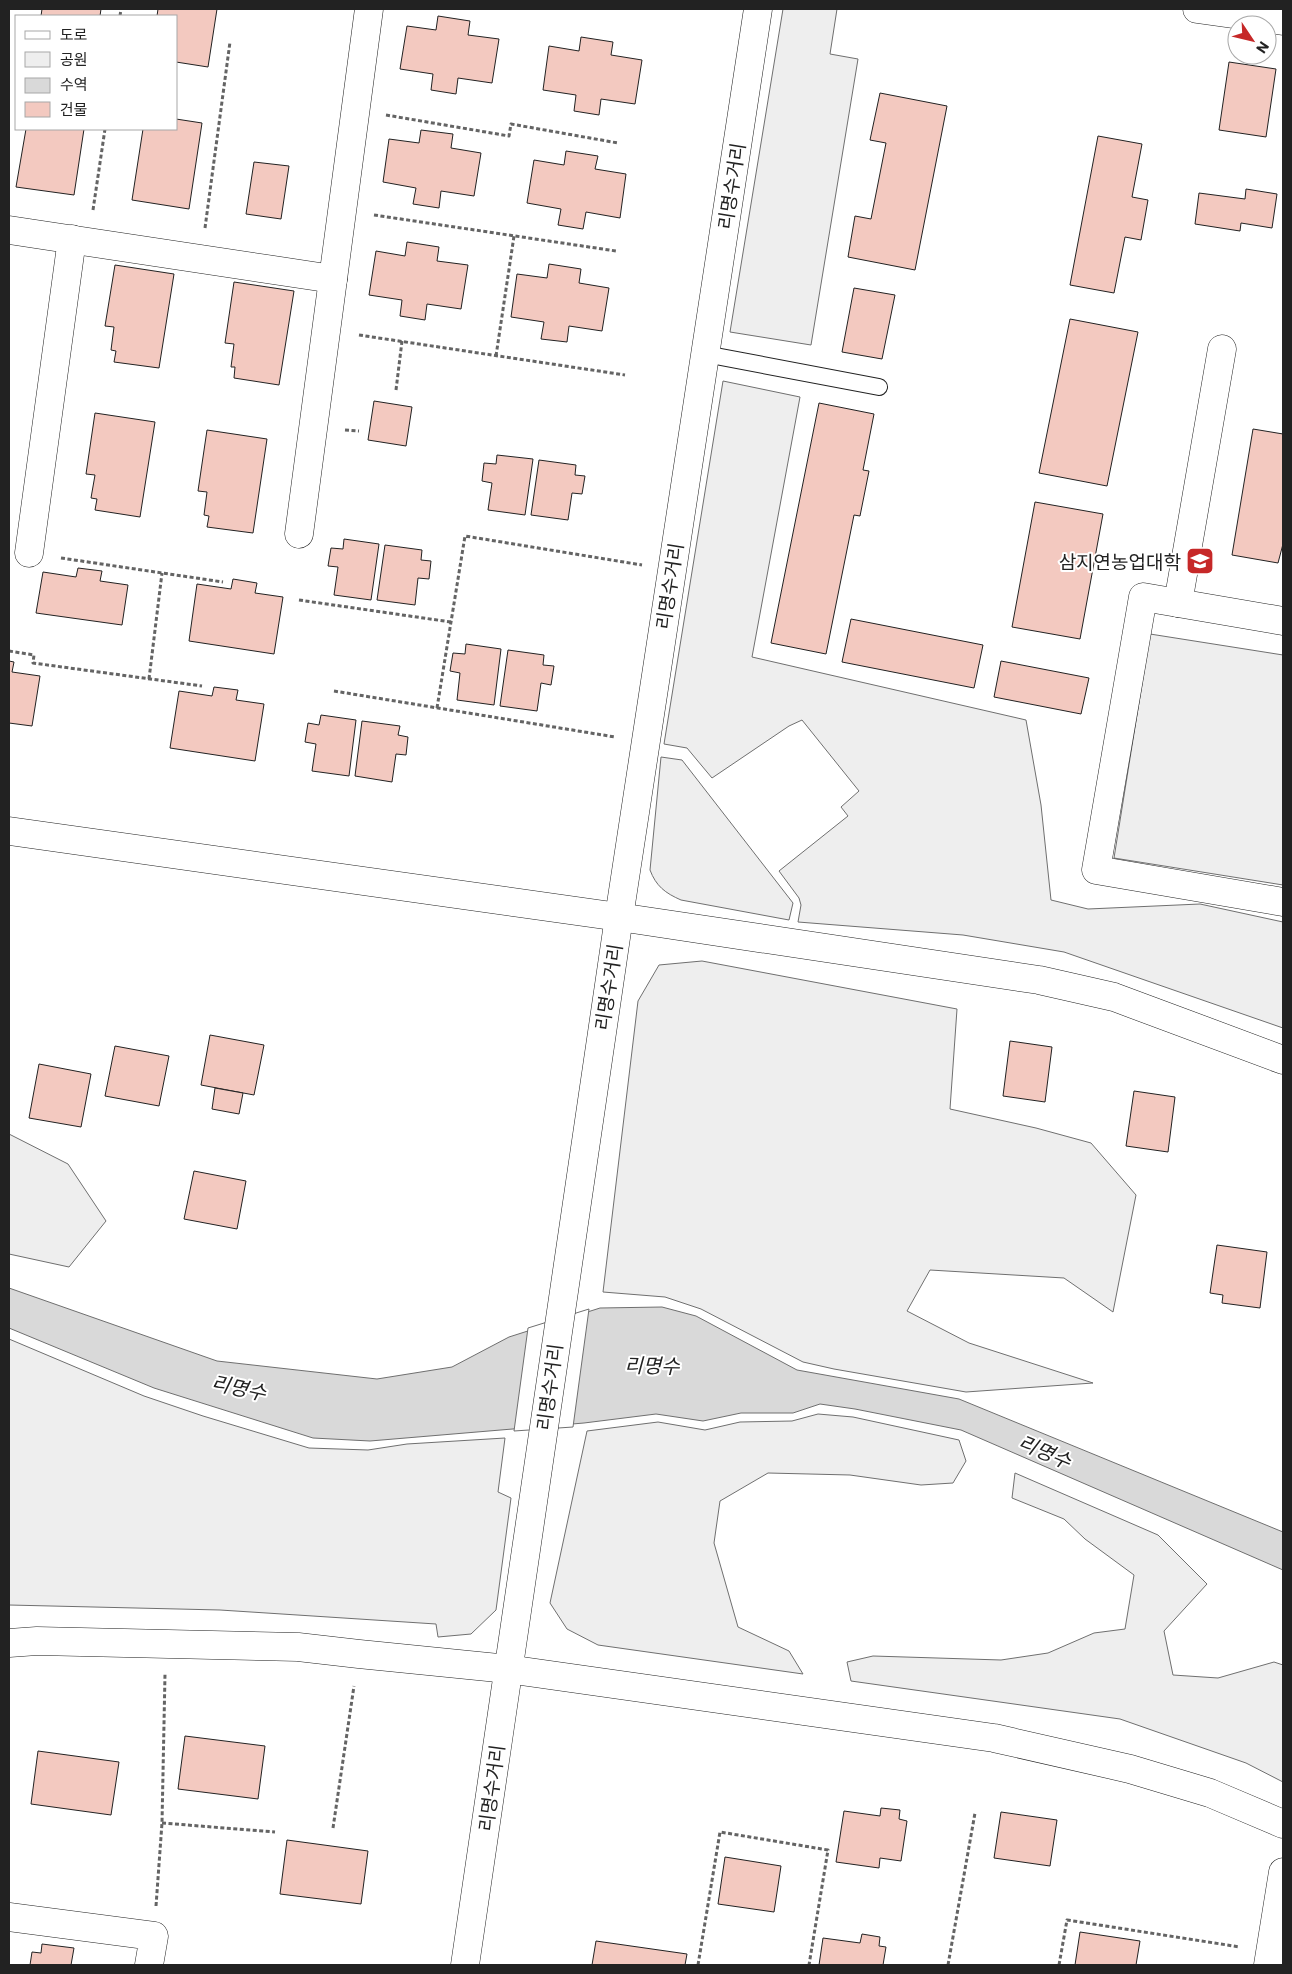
<svg xmlns="http://www.w3.org/2000/svg" width="1292" height="1974" viewBox="0 0 1292 1974" font-family="Commissioner,'Noto Sans KR',sans-serif">
	<style>
		.green { fill: #eee; stroke: #6f6f6f }
		.water { fill: #d9d9d9; stroke: #6f6f6f }
		.pier { fill: #fff; stroke: #6f6f6f }
		.building { fill: #f3c9c0; stroke: #222 }
		.lines { fill: none; stroke-linecap: round; stroke-linejoin: round }
		.service-casing { stroke: #222; stroke-width: 18 }
		.minor-casing { stroke: #222; stroke-width: 29 }
		.tertiary-casing { stroke: #222; stroke-width: 29 }
		.path { stroke: #646464; stroke-width: 3; stroke-dasharray: 4 2.5; stroke-linecap: butt }
		.service { stroke: #fff; stroke-width: 16 }
		.minor { stroke: #fff; stroke-width: 28 }
		.tertiary { stroke: #fff; stroke-width: 28 }
		.labels { text-anchor: middle; dominant-baseline: central; stroke-width: 4; stroke-linejoin: round; paint-order: stroke }
		.street-label { font-size: 19px; fill: #222; stroke: #fff }
		.poi-label { font-size: 19px; fill: #222; stroke: #fff; text-anchor: end }
		.water-label { font-size: 20px; font-style: italic; fill: #222; stroke: #fff }
	</style>
	<rect width="100%" height="100%" fill="#fff"/>
	<g class="green">
		<path d="M783 9H837L830 54 858 59 811 345 730 332Z"/>
		<path d="M723 381 800 397 752 657 1026 720 1041 805 1051 900 1088 909 1200 904 1283 922V1028L1064 952 963 935 798 922 801 905 799 898 779 871 848 816 841 807 859 791 802 720 789 726 712 778 687 748 664 744Z"/>
		<path d="M1150 634 1283 655V885L1114 858Z"/>
		<path d="M661 757 682 760 793 903 789 920 681 900C665 893 656 886 650 870Z"/>
		<path d="M702 961 957 1009 950 1109 1036 1128 1091 1143 1136 1195 1113 1312 1064 1278 930 1270 907 1311 969 1343 1093 1383 966 1392 834 1369 803 1362 701 1309 665 1297 603 1292 638 1001 659 965Z"/>
		<path d="M9 1134 68 1164 106 1221 69 1267 9 1254Z"/>
		<path d="M9 1339 144 1396 203 1416 309 1448 368 1450 407 1444 505 1438 498 1492 511 1498 496 1610 471 1634 438 1637 436 1624 220 1610 9 1605Z"/>
		<path d="M818 1414 853 1417 959 1440 966 1461 953 1483 921 1485 850 1475 768 1473 720 1501 714 1543 738 1627 789 1651 803 1674 598 1645 567 1629 550 1603 587 1431 658 1422 705 1430 740 1422 792 1421Z"/>
		<path d="M1015 1473 1158 1535 1207 1584 1164 1631 1173 1675 1218 1678 1274 1662 1283 1665V1782L1246 1763 1120 1719 851 1681 847 1662 873 1656 1001 1660 1048 1653 1094 1633 1125 1629 1134 1575 1085 1539 1064 1519 1012 1498Z"/>
	</g>
	<path class="water" d="M9 1288 217 1361 377 1379 452 1367 509 1337 600 1308 662 1307 696 1316 797 1370 959 1399 1283 1532V1570L961 1430 855 1409 820 1404 793 1413H741L703 1421 656 1414 584 1423 370 1441 313 1438 154 1388 9 1328Z"/>
	<path class="pier" d="M589 1309 573 1427 514 1431 528 1328Z"/>
	<g class="building">
		<path d="M42 9H101L100 16H41Z"/>
		<path d="M158 9H217L208 67 176 62V16H157Z"/>
		<path d="M438 16 470 21 468 35 499 39 492 83 458 78 456 94 431 90 433 74 400 69 407 26 436 30Z"/>
		<path d="M581 37 613 42 611 55 642 60 635 104 601 99 599 115 574 111 576 95 543 90 549 46 579 51Z"/>
		<path d="M1229 62 1276 69 1266 137 1219 130Z"/>
		<path d="M880 93 947 106 915 270 848 257 855 216 871 219 886 143 870 140Z"/>
		<path d="M176 119 202 123 189 209 132 200 143 129H176Z"/>
		<path d="M26 129H84L74 195 16 187Z"/>
		<path d="M421 130 453 134 451 148 481 153 474 196 441 191 439 208 413 204 416 188 383 182 389 139 419 143Z"/>
		<path d="M1098 136 1142 144 1132 197 1148 200 1141 240 1125 237 1114 293 1070 285Z"/>
		<path d="M566 151 598 156 595 169 626 174 620 218 586 212 583 229 558 225 561 209 527 203 534 160 564 165Z"/>
		<path d="M254 162 289 166 281 219 246 214Z"/>
		<path d="M1246 189 1277 194 1272 228 1241 223 1240 231 1195 224 1199 193 1245 199Z"/>
		<path d="M407 242 439 247 437 261 468 265 461 309 427 304 425 320 400 316 402 300 369 295 376 251 405 256Z"/>
		<path d="M549 264 581 269 579 283 609 288 602 331 569 326 567 342 541 339 544 322 511 317 517 274 547 278Z"/>
		<path d="M115 265 174 274 159 368 114 362 116 351 111 350 114 327 105 326Z"/>
		<path d="M234 282 294 291 279 385 234 378 235 367H231L234 344 225 343Z"/>
		<path d="M854 288 895 295 882 359 842 352Z"/>
		<path d="M1070 319 1138 332 1107 486 1039 473Z"/>
		<path d="M374 401 412 407 406 446 368 440Z"/>
		<path d="M819 403 874 414 863 470 869 471 860 516 854 515 826 654 771 643Z"/>
		<path d="M95 413 155 422 140 517 95 510 97 499 91 498 95 475 86 474Z"/>
		<path d="M1253 429 1283 434V544L1278 563 1232 555Z"/>
		<path d="M207 430 267 439 253 533 207 527 209 516 204 515 207 492 198 491Z"/>
		<path d="M497 455 533 459 525 515 488 510 492 483 482 481 484 463 496 464Z"/>
		<path d="M539 460 576 465 575 475 585 476 582 494 572 493 568 520 531 515Z"/>
		<path d="M1035 502 1103 514 1080 639 1012 627Z"/>
		<path d="M344 539 379 544 371 600 334 595 338 567 328 566 331 548 343 549Z"/>
		<path d="M385 545 422 550 421 560 431 561 429 579 418 578 415 605 377 600Z"/>
		<path d="M78 568 102 571 100 581 128 585 122 625 36 613 43 572 76 577Z"/>
		<path d="M233 579 257 583 255 593 283 597 274 654 189 641 197 584 231 589Z"/>
		<path d="M851 619 983 645 974 688 842 662Z"/>
		<path d="M466 644 501 649 494 705 457 700 460 673 450 671 453 653 465 654Z"/>
		<path d="M508 650 544 655 543 665 554 666 551 685 541 683 537 711 500 706Z"/>
		<path d="M9 661 14 662 12 672 40 676 32 726 9 723Z"/>
		<path d="M1001 661 1089 678 1081 714 994 697Z"/>
		<path d="M214 687 238 690 236 700 264 704 255 761 170 748 179 691 212 696Z"/>
		<path d="M321 715 356 720 349 776 312 771 316 744 305 742 308 723 319 725Z"/>
		<path d="M362 721 400 726 398 735 408 737 406 755 396 754 392 782 355 776Z"/>
		<path d="M210 1035 264 1045 254 1095 201 1085Z"/>
		<path d="M1010 1041 1052 1047 1045 1102 1003 1096Z"/>
		<path d="M115 1046 169 1056 159 1106 105 1096Z"/>
		<path d="M39 1064 91 1074 81 1127 29 1118Z"/>
		<path d="M215 1088 243 1093 239 1114 212 1109Z"/>
		<path d="M1134 1091 1175 1097 1168 1152 1126 1146Z"/>
		<path d="M194 1171 246 1181 237 1229 184 1219Z"/>
		<path d="M1217 1245 1267 1252 1260 1308 1222 1303 1223 1295 1210 1293Z"/>
		<path d="M185 1736 265 1746 258 1799 178 1789Z"/>
		<path d="M38 1751 119 1762 111 1815 31 1804Z"/>
		<path d="M881 1808 900 1810 899 1819 907 1821 901 1861 880 1858 879 1868 836 1862 844 1811 880 1816Z"/>
		<path d="M1001 1812 1057 1820 1050 1866 994 1858Z"/>
		<path d="M287 1840 368 1851 361 1904 280 1894Z"/>
		<path d="M725 1857 781 1866 774 1912 718 1904Z"/>
		<path d="M1080 1932 1140 1941 1136 1965H1075Z"/>
		<path d="M862 1934 880 1937 879 1946 886 1947 883 1965H819L823 1938 860 1943Z"/>
		<path d="M596 1941 687 1954 685 1965H592Z"/>
		<path d="M42 1944 74 1948 71 1965H30L32 1952 41 1953Z"/>
	</g>
	<g class="lines">
		<defs>
			<path id="service" d="M705 354 879 387"/>
			<g id="minor">
				<path d="M1197 9 1283 21"/>
				<path d="M9 230 333 279"/>
				<path d="M299 534 369 9"/>
				<path d="M29 553 72 239"/>
				<path d="M1178 603 1222 349"/>
				<path d="M1283 621 1143 597 1096 870 1283 902"/>
				<path d="M9 1643 37 1641 298 1647 359 1654 508 1669 994 1738 1130 1769 1210 1793 1283 1824"/>
				<path d="M9 1917 154 1936 149 1965"/>
				<path d="M1268 1965 1283 1872"/>
			</g>
			<g id="tertiary">
				<path d="M9 831 619 917 1039 980 1114 997 1283 1060"/>
				<path d="M465 1965 619 917 758 9"/>
			</g>
		</defs>
		<use href="#service" class="service-casing"/>
		<use href="#minor" class="minor-casing"/>
		<use href="#tertiary" class="tertiary-casing"/>
		<g class="path">
			<path d="M120 16 121 9"/>
			<path d="M386 115 509 136 511 124 618 143"/>
			<path d="M93 210 105 129"/>
			<path d="M374 215 616 251"/>
			<path d="M205 228 230 42"/>
			<path d="M359 335 625 375"/>
			<path d="M496 356 514 236"/>
			<path d="M396 390 402 341"/>
			<path d="M345 430 359 431"/>
			<path d="M61 558 223 582"/>
			<path d="M299 600 451 622"/>
			<path d="M9 651 34 655 33 663 202 686"/>
			<path d="M149 679 162 573"/>
			<path d="M334 691 615 737"/>
			<path d="M437 708 465 536 642 565"/>
			<path d="M162 1823 275 1832"/>
			<path d="M333 1828 354 1686"/>
			<path d="M156 1906 162 1823 165 1674"/>
			<path d="M698 1965 720 1832 828 1850 809 1965"/>
			<path d="M948 1965 975 1813"/>
			<path d="M1059 1965 1067 1920 1240 1947"/>
		</g>
		<use href="#service" class="service"/>
		<use href="#minor" class="minor"/>
		<use href="#tertiary" class="tertiary"/>
	</g>
	<defs>
		<symbol id="university-square" viewBox="-11 -11 22 22"><rect x="-9" y="-9" width="18" height="18" rx="4" fill="#c62828" stroke="#fff"/><path d="M0-5L7-2L0 1L-7-2ZM-4 1L0 2.5L4 1V4Q0 6-4 4Z" fill="#fff"/></symbol>
	</defs>
	<g fill-rule="evenodd">
		<use href="#university-square" x="1184" y="545" width="32" height="32"/>
	</g>
	<g class="labels">
		<g class="street-label">
			<text transform="translate(731 186) rotate(-81)">리명수거리</text>
			<text transform="translate(669 586) rotate(-81)">리명수거리</text>
			<text transform="translate(608 987) rotate(-81)">리명수거리</text>
			<text transform="translate(549 1387) rotate(-82)">리명수거리</text>
			<text transform="translate(491 1788) rotate(-82)">리명수거리</text>
		</g>
		<g class="poi-label">
			<text x="1181" y="561">삼지연농업대학</text>
		</g>
		<g class="water-label">
			<text transform="translate(652 1365) rotate(1)">리명수</text>
			<text transform="translate(239 1387) rotate(12)">리명수</text>
			<text transform="translate(1045 1451) rotate(23)">리명수</text>
		</g>
	</g>
	<rect width="1292" height="1974" fill="none" stroke="#222222" stroke-width="20"/>
	<rect x="15" y="15" width="162" height="115" fill="#ffffff" stroke="#a7a7a7"/>
	<rect x="25" y="31" width="25" height="8" fill="#ffffff" stroke="#a7a7a7"/>
	<text x="60" y="40" font-size="15" fill="#222222">도로</text>
	<rect x="25" y="52" width="25" height="15" fill="#eeeeee" stroke="#a7a7a7"/>
	<text x="60" y="65" font-size="15" fill="#222222">공원</text>
	<rect x="25" y="78" width="25" height="15" fill="#d9d9d9" stroke="#a7a7a7"/>
	<text x="60" y="90" font-size="15" fill="#222222">수역</text>
	<rect x="25" y="102" width="25" height="15" fill="#f3c9c0" stroke="#a7a7a7"/>
	<text x="60" y="115" font-size="15" fill="#222222">건물</text>
	<g transform="translate(1252 40) rotate(125)"><circle r="24" fill="#ffffff" stroke="#a7a7a7"/>
	<path d="M0-4L9 19L0 12L-9 19Z" fill="#c62828"/>
	<text y="-8" font-size="14" font-weight="bold" text-anchor="middle" fill="#222222">N</text>
	</g>
</svg>
